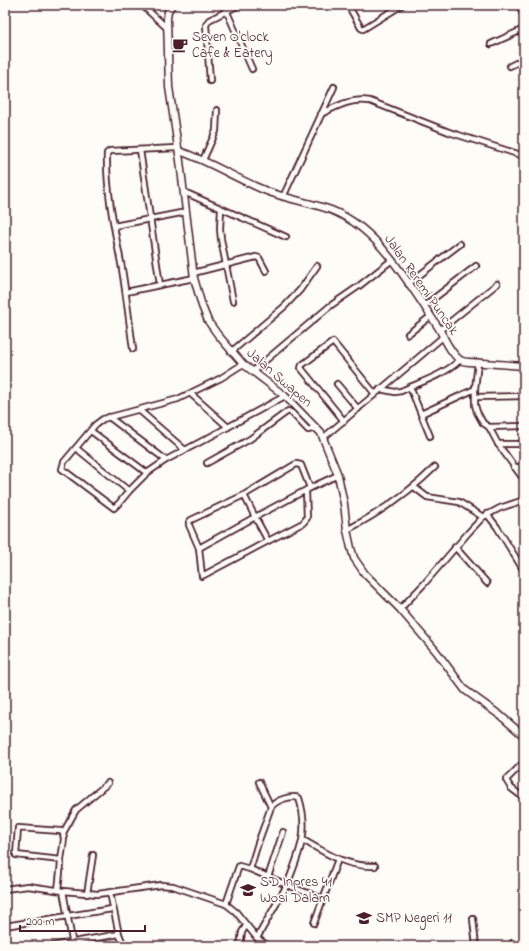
<svg xmlns="http://www.w3.org/2000/svg" width="529" height="951" viewBox="0 0 529 951" font-family="'Indie Flower',sans-serif">
	<style>
		.lines { fill: none; stroke-linecap: round; stroke-linejoin: round }
		.street-casing { stroke: #4a1f2b; stroke-width: 8 }
		.secondary-casing { stroke: #4a1f2b; stroke-width: 9 }
		.street { stroke: #fdfcf7; stroke-width: 4.5 }
		.secondary { stroke: #fdfcf7; stroke-width: 6 }
		.labels { text-anchor: middle; dominant-baseline: central; stroke-width: 3.5; stroke-linejoin: round; paint-order: stroke }
		.poi-label { font-size: 14px; fill: #4a1f2b; stroke: #fdfcf7; text-anchor: start }
		.street-label { font-size: 14px; fill: #4a1f2b; stroke: #fdfcf7 }
	</style>
	<rect width="100%" height="100%" fill="#fdfcf7"/>
	<filter id="ink" filterUnits="userSpaceOnUse"><feTurbulence type="fractalNoise" baseFrequency=".025" numOctaves="2"/><feDisplacementMap in="SourceGraphic" scale="8" xChannelSelector="R" yChannelSelector="G"/><feConvolveMatrix kernelMatrix="1 2 1 2 8 2 1 2 1" color-interpolation-filters="sRGB"/></filter>
	<g filter="url(#ink)">
		<g class="lines">
			<defs>
				<g id="street">
					<path d="M142 5 167 28"/>
					<path d="M224 5 252 69"/>
					<path d="M348 5 361 28 363 29 402 5"/>
					<path d="M519 5 524 16"/>
					<path d="M491 44 524 29"/>
					<path d="M510 66 524 59"/>
					<path d="M210 81 206 25 209 20 239 5"/>
					<path d="M321 114C337 106 351 98 370 101L449 132 524 156"/>
					<path d="M140 150 160 285"/>
					<path d="M203 160 216 131 217 110"/>
					<path d="M184 192 286 237"/>
					<path d="M283 197 334 87"/>
					<path d="M221 209 220 229 221 239 233 301"/>
					<path d="M114 226 186 212"/>
					<path d="M193 273 256 257 259 258 266 271"/>
					<path d="M408 284 460 244"/>
					<path d="M126 292 194 278"/>
					<path d="M424 306 476 266"/>
					<path d="M440 330 497 284"/>
					<path d="M408 334 431 316"/>
					<path d="M133 349C129 320 126 292 121 263 114 227 106 190 107 153L110 151 178 148"/>
					<path d="M231 352 285 306 300 290 317 266"/>
					<path d="M478 362 475 389V405L477 412 483 423 489 427 498 444 524 480"/>
					<path d="M243 364 221 378 178 399 103 419 95 425 64 462 62 469 114 508 120 502 129 491 147 473 166 460 206 439 285 396"/>
					<path d="M253 371 330 306 359 286 392 260"/>
					<path d="M337 384 358 409"/>
					<path d="M410 387 430 436"/>
					<path d="M380 389 395 392 401 391C421 382 444 375 460 360"/>
					<path d="M191 394 228 427"/>
					<path d="M475 397 524 396"/>
					<path d="M139 410 185 450"/>
					<path d="M421 414 475 389"/>
					<path d="M109 417 166 460"/>
					<path d="M344 421 301 368 302 365 333 342 375 394"/>
					<path d="M489 427 524 426"/>
					<path d="M91 431 147 473"/>
					<path d="M323 438 444 336"/>
					<path d="M498 444H524"/>
					<path d="M76 448 129 491"/>
					<path d="M207 463 250 439 288 411 292 413 308 430 316 428"/>
					<path d="M514 467H524"/>
					<path d="M414 487 427 497 459 502 483 517"/>
					<path d="M310 488 338 475"/>
					<path d="M244 495 255 517 310 488 301 465 296 464 244 495 191 520 189 522V525L199 548 255 517 268 541 303 523 307 518 306 491"/>
					<path d="M487 514 497 527 524 571"/>
					<path d="M347 530C379 513 409 493 435 467"/>
					<path d="M455 547 487 583"/>
					<path d="M199 548 202 576 268 541"/>
					<path d="M400 609 424 584 468 533 483 517 500 508 524 500"/>
					<path d="M524 762 506 780 511 788 524 798"/>
					<path d="M63 833 76 810 108 783"/>
					<path d="M303 840C327 854 347 867 375 866"/>
					<path d="M250 869 258 843 271 807 259 782"/>
					<path d="M268 877 283 832"/>
					<path d="M5 889 28 886 63 891 98 894 161 885 173 886 226 904 236 912 257 938 268 946"/>
					<path d="M58 890 61 863V860L64 839 63 833 61 831 18 828 16 855 61 860"/>
					<path d="M63 891 73 946"/>
					<path d="M110 893 119 934 124 946"/>
					<path d="M87 894 93 855"/>
					<path d="M226 904 239 866 250 869 287 885C299 853 310 833 299 798 291 795 276 800 271 807"/>
					<path d="M473 919 476 946"/>
					<path d="M314 923 338 859"/>
					<path d="M5 926 112 909"/>
					<path d="M257 938 287 885 323 899"/>
					<path d="M512 943 514 946"/>
					<path d="M52 946 119 934"/>
					<path d="M240 946 242 932 246 926"/>
				</g>
				<g id="secondary">
					<path d="M172 5 168 11 167 19 169 87 180 161 194 278 202 306 208 321 218 335 243 364 285 396 321 433 338 475 344 504 347 530 351 548 354 558 365 574 400 609 436 651 465 690 501 716 524 736"/>
					<path d="M179 151C209 161 235 178 264 190 286 199 309 202 331 210 354 219 372 235 388 255 406 277 422 303 438 327 444 337 450 353 460 360 462 361 466 362 469 362L524 366"/>
				</g>
			</defs>
			<use href="#street" class="street-casing"/>
			<use href="#secondary" class="secondary-casing"/>
			<use href="#street" class="street"/>
			<use href="#secondary" class="secondary"/>
		</g>
	</g>
	<defs>
		<symbol id="cafe-bare" viewBox="-9 -9 18 18"><path d="M-5.5-4.5H6V0H3Q3 3.5 0 3.5H-2.5Q-5.5 3.5-5.5 0ZM3-3.2v2h1.7v-2ZM-6 4.5H4V6H-6Z" fill="#4a1f2b" stroke="#fdfcf7" stroke-width="2.5" paint-order="stroke"/></symbol>
		<symbol id="school-bare" viewBox="-9 -9 18 18"><path d="M0-5L7-2L0 1L-7-2ZM-4 1L0 2.5L4 1V4Q0 6-4 4Z" fill="#4a1f2b" stroke="#fdfcf7" stroke-width="2.5" paint-order="stroke"/></symbol>
	</defs>
	<g fill-rule="evenodd">
		<use href="#cafe-bare" x="169" y="34" width="22" height="22"/>
		<use href="#school-bare" x="237" y="879" width="22" height="22"/>
		<use href="#school-bare" x="353" y="907" width="22" height="22"/>
	</g>
	<g class="labels">
		<g class="poi-label">
			<text x="192" y="37">Seven O'clock<tspan x="192" dy="16">Cafe &amp; Eatery</tspan></text>
			<text x="260" y="882">SD Inpres 41<tspan x="260" dy="16">Wosi Dalam</tspan></text>
			<text x="376" y="918">SMP Negeri 11</text>
		</g>
		<g class="street-label">
			<text transform="translate(421 285) rotate(55)">Jalan Reremi Puncak</text>
			<text transform="translate(279 378) rotate(41)">Jalan Swapen</text>
		</g>
	</g>
	<rect width="529" height="951" fill="none" stroke="#fdfcf7" stroke-width="20"/>
	<rect x="10" y="10" width="509" height="931" fill="none" stroke="#4a1f2b" stroke-width="1.5" filter="url(#ink)"/>
	<path d="M20 925v6h125v-6" fill="none" stroke="#4a1f2b" stroke-width="2"/>
	<text x="26" y="925" font-size="12" fill="#4a1f2b" stroke="#fdfcf7" stroke-width="3" paint-order="stroke">200 m</text>
</svg>
